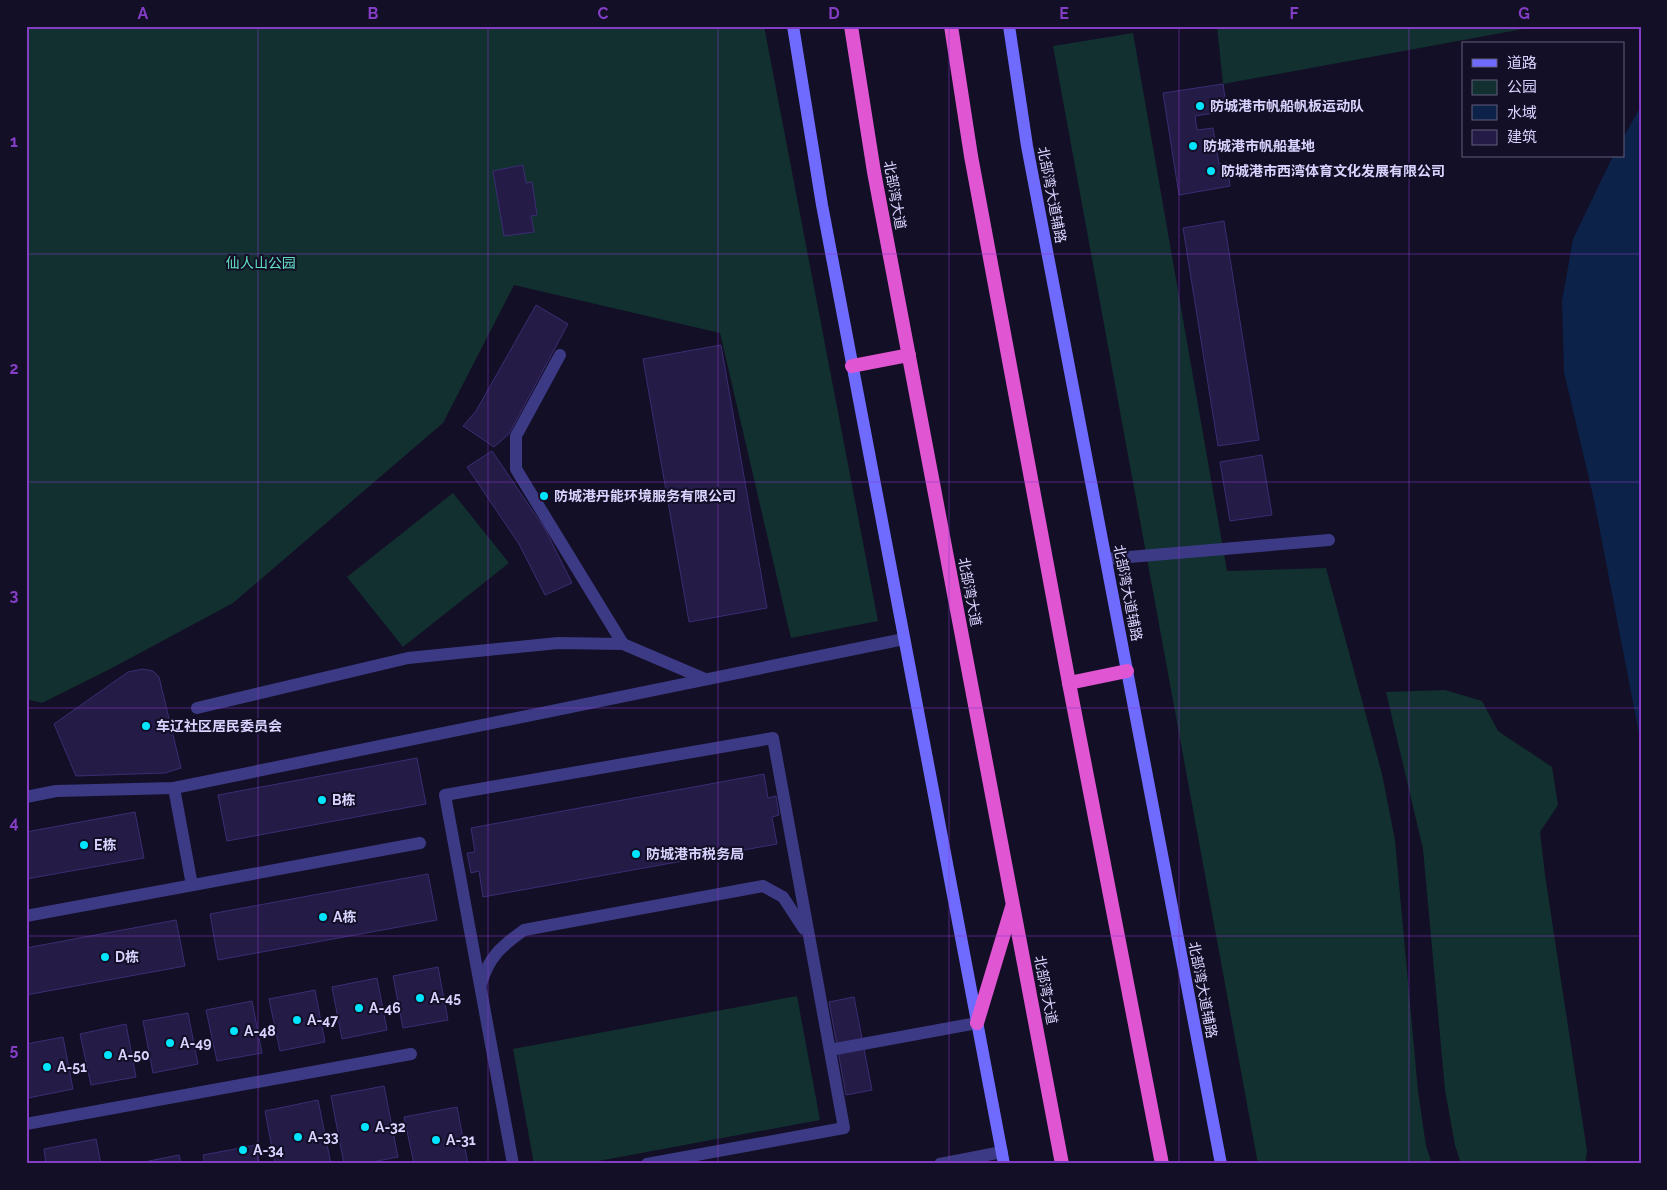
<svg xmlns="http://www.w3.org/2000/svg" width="1667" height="1190" viewBox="0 0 1667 1190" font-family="Raleway,'Noto Sans SC',sans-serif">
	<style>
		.green { fill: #12302f }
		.water { fill: #0c2248 }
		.building { fill: #241b47; stroke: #3b2d73 }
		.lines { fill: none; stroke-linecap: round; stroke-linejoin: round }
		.service { stroke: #3d3a85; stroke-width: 12 }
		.secondary { stroke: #6f6bff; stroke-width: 12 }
		.trunk { stroke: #e055d1; stroke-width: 14 }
		.grid { fill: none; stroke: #843dc5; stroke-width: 1; stroke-opacity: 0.55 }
		.poi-dot { fill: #00e5ff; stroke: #130f26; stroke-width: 2 }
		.labels { text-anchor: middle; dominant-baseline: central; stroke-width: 4; stroke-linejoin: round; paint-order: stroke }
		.poi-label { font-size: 14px; font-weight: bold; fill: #d9d4ff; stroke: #130f26; text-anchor: start }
		.street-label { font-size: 14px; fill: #d9d4ff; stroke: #130f26 }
		.park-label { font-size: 14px; fill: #5fe0c0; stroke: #130f26 }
		.neatline { fill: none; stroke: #843dc5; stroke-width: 2 }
		.grid-label { font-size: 16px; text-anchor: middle; font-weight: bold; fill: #843dc5 }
	</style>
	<rect width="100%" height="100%" fill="#130f26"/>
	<g class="green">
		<path d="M26 26H764L878 621 791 638 720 333 514 285 443 423 233 603 112 668 42 703 26 699Z"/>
		<path d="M1217 26H1540L1223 84Z"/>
		<path d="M1133 33 1227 571 1326 568 1382 774 1395 840 1418 1091 1426 1146 1432 1164H1258L1053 46Z"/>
		<path d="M453 493 509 563 403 647 347 577Z"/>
		<path d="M1445 690 1482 701 1498 731 1552 767 1558 805 1540 832 1545 875 1587 1151 1585 1164H1461L1455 1145 1445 1090 1423 849 1386 692Z"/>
		<path d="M797 996 820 1120 582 1164H534L513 1049Z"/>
	</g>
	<path class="water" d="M1641 106V744L1594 500 1564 372 1562 301 1573 239 1613 156H1623V138Z"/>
	<g class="building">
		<path d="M1223 84 1227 111 1195 116 1197 130 1213 128 1219 164 1227 163 1230 186 1179 195 1163 93Z"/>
		<path d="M523 165 526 183 532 182 537 215 531 216 534 232 504 236 493 171Z"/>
		<path d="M1224 221 1259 440 1218 446 1183 228Z"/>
		<path d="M536 305 568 324 509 434 494 447 463 426 476 411Z"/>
		<path d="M721 345 767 608 689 622 643 359Z"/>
		<path d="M492 451 545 529 572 583 545 595 519 544 467 467Z"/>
		<path d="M1262 455 1272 515 1230 521 1220 462Z"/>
		<path d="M143 669 153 671 159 677 181 768 165 773 76 776 54 724 128 672Z"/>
		<path d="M417 758 426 804 227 841 218 795Z"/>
		<path d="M764 774 768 798 776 796 779 815 772 817 777 844 483 897 479 871 471 873 467 853 475 852 471 828Z"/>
		<path d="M135 812 144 858 26 879V832Z"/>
		<path d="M428 874 437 920 218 960 210 914Z"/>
		<path d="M176 920 185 966 26 995V948Z"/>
		<path d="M438 967 448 1020 403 1028 393 976Z"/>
		<path d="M377 978 387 1030 342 1039 332 987Z"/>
		<path d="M315 990 325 1042 280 1051 269 999Z"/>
		<path d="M854 997 872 1090 846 1095 829 1002Z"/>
		<path d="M252 1001 262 1053 217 1061 206 1010Z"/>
		<path d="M188 1013 198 1064 153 1073 143 1021Z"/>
		<path d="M126 1024 136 1077 91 1085 80 1034Z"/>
		<path d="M63 1037 73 1089 28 1098 26 1044Z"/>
		<path d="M384 1086 398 1157 362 1164H344L331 1096Z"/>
		<path d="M318 1100 331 1164H275L265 1111Z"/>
		<path d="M457 1107 468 1164H414L404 1117Z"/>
		<path d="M96 1139 101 1164H46L44 1149Z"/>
		<path d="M256 1145 259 1164H205L203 1155Z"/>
		<path d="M179 1155 181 1164H134Z"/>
	</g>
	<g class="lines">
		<g class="service">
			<path d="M560 355 516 436V469L623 644"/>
			<path d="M1106 559 1329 540"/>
			<path d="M197 708 408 658 558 643 623 644 705 679"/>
			<path d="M174 788 192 885"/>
			<path d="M26 797 56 791 174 788 904 639"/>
			<path d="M26 916 420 843"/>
			<path d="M481 984C489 956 502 946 524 930L763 886 783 897 804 929"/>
			<path d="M830 1050 977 1023"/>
			<path d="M26 1124 411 1054"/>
			<path d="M513 1164 445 795 773 738 844 1128 647 1164"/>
			<path d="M940 1164 1002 1152"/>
		</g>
		<g class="secondary">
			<path d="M793 26 822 205 1004 1164"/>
			<path d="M1009 26 1027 146 1221 1164"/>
		</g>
		<g class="trunk">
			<path d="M851 26 874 172 1062 1164"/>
			<path d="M951 26 971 156 1069 683 1162 1164"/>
			<path d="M852 366 909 355"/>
			<path d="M1069 683 1127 671"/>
			<path d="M977 1023 1012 907"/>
		</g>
	</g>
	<path class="grid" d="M258 26V1164M488 26V1164M718 26V1164M949 26V1164M1179 26V1164M1409 26V1164M26 254H1641M26 482H1641M26 708H1641M26 936H1641"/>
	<g class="poi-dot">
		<circle cx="1200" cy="106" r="5"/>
		<circle cx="1193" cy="146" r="5"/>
		<circle cx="1211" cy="171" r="5"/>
		<circle cx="544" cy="496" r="5"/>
		<circle cx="146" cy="726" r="5"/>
		<circle cx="322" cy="800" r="5"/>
		<circle cx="84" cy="845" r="5"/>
		<circle cx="636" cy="854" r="5"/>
		<circle cx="323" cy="917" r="5"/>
		<circle cx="105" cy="957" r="5"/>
		<circle cx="420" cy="998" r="5"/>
		<circle cx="359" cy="1008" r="5"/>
		<circle cx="297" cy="1020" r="5"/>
		<circle cx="234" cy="1031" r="5"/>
		<circle cx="170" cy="1043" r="5"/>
		<circle cx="108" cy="1055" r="5"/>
		<circle cx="47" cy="1067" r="5"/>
		<circle cx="365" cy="1127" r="5"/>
		<circle cx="298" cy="1137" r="5"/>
		<circle cx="436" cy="1140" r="5"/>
		<circle cx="243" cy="1150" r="5"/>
	</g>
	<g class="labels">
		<g class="poi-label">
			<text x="1210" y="106">防城港市帆船帆板运动队</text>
			<text x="1203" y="146">防城港市帆船基地</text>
			<text x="1221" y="171">防城港市西湾体育文化发展有限公司</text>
			<text x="554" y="496">防城港丹能环境服务有限公司</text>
			<text x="156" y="726">车辽社区居民委员会</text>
			<text x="332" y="800">B栋</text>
			<text x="94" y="845">E栋</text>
			<text x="646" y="854">防城港市税务局</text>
			<text x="333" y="917">A栋</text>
			<text x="115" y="957">D栋</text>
			<text x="430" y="998">A-45</text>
			<text x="369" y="1008">A-46</text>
			<text x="307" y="1020">A-47</text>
			<text x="244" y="1031">A-48</text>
			<text x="180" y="1043">A-49</text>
			<text x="118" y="1055">A-50</text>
			<text x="57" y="1067">A-51</text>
			<text x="375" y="1127">A-32</text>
			<text x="308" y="1137">A-33</text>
			<text x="446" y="1140">A-31</text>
			<text x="253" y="1150">A-34</text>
		</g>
		<g class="street-label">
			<text transform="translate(895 195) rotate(80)">北部湾大道</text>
			<text transform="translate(1052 195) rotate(79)">北部湾大道辅路</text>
			<text transform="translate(970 592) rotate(79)">北部湾大道</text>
			<text transform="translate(1128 593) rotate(79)">北部湾大道辅路</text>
			<text transform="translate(1046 990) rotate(79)">北部湾大道</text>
			<text transform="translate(1203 990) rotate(79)">北部湾大道辅路</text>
		</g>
		<g class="park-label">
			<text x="261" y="263">仙人山公园</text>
		</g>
	</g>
	<rect width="1667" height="1190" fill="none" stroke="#130f26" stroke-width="55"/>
	<rect x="1462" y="42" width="162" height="115" fill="#130f26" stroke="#625e7d"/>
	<rect x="1472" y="59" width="25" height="8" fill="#6f6bff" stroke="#625e7d"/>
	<text x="1507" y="68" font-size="15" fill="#d9d4ff">道路</text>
	<rect x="1472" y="80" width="25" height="15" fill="#12302f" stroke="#625e7d"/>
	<text x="1507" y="92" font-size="15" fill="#d9d4ff">公园</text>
	<rect x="1472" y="105" width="25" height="15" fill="#0c2248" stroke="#625e7d"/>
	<text x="1507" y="118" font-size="15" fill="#d9d4ff">水域</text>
	<rect x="1472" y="130" width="25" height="15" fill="#241b47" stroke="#625e7d"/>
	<text x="1507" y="142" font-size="15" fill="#d9d4ff">建筑</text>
	<rect x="28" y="28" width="1612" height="1134" class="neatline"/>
	<g class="grid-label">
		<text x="143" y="19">A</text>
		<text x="373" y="19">B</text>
		<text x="603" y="19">C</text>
		<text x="834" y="19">D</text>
		<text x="1064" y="19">E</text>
		<text x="1294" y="19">F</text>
		<text x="1524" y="19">G</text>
		<text x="14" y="147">1</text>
		<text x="14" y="374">2</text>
		<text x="14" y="601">3</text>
		<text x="14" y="828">4</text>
		<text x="14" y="1055">5</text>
	</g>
</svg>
